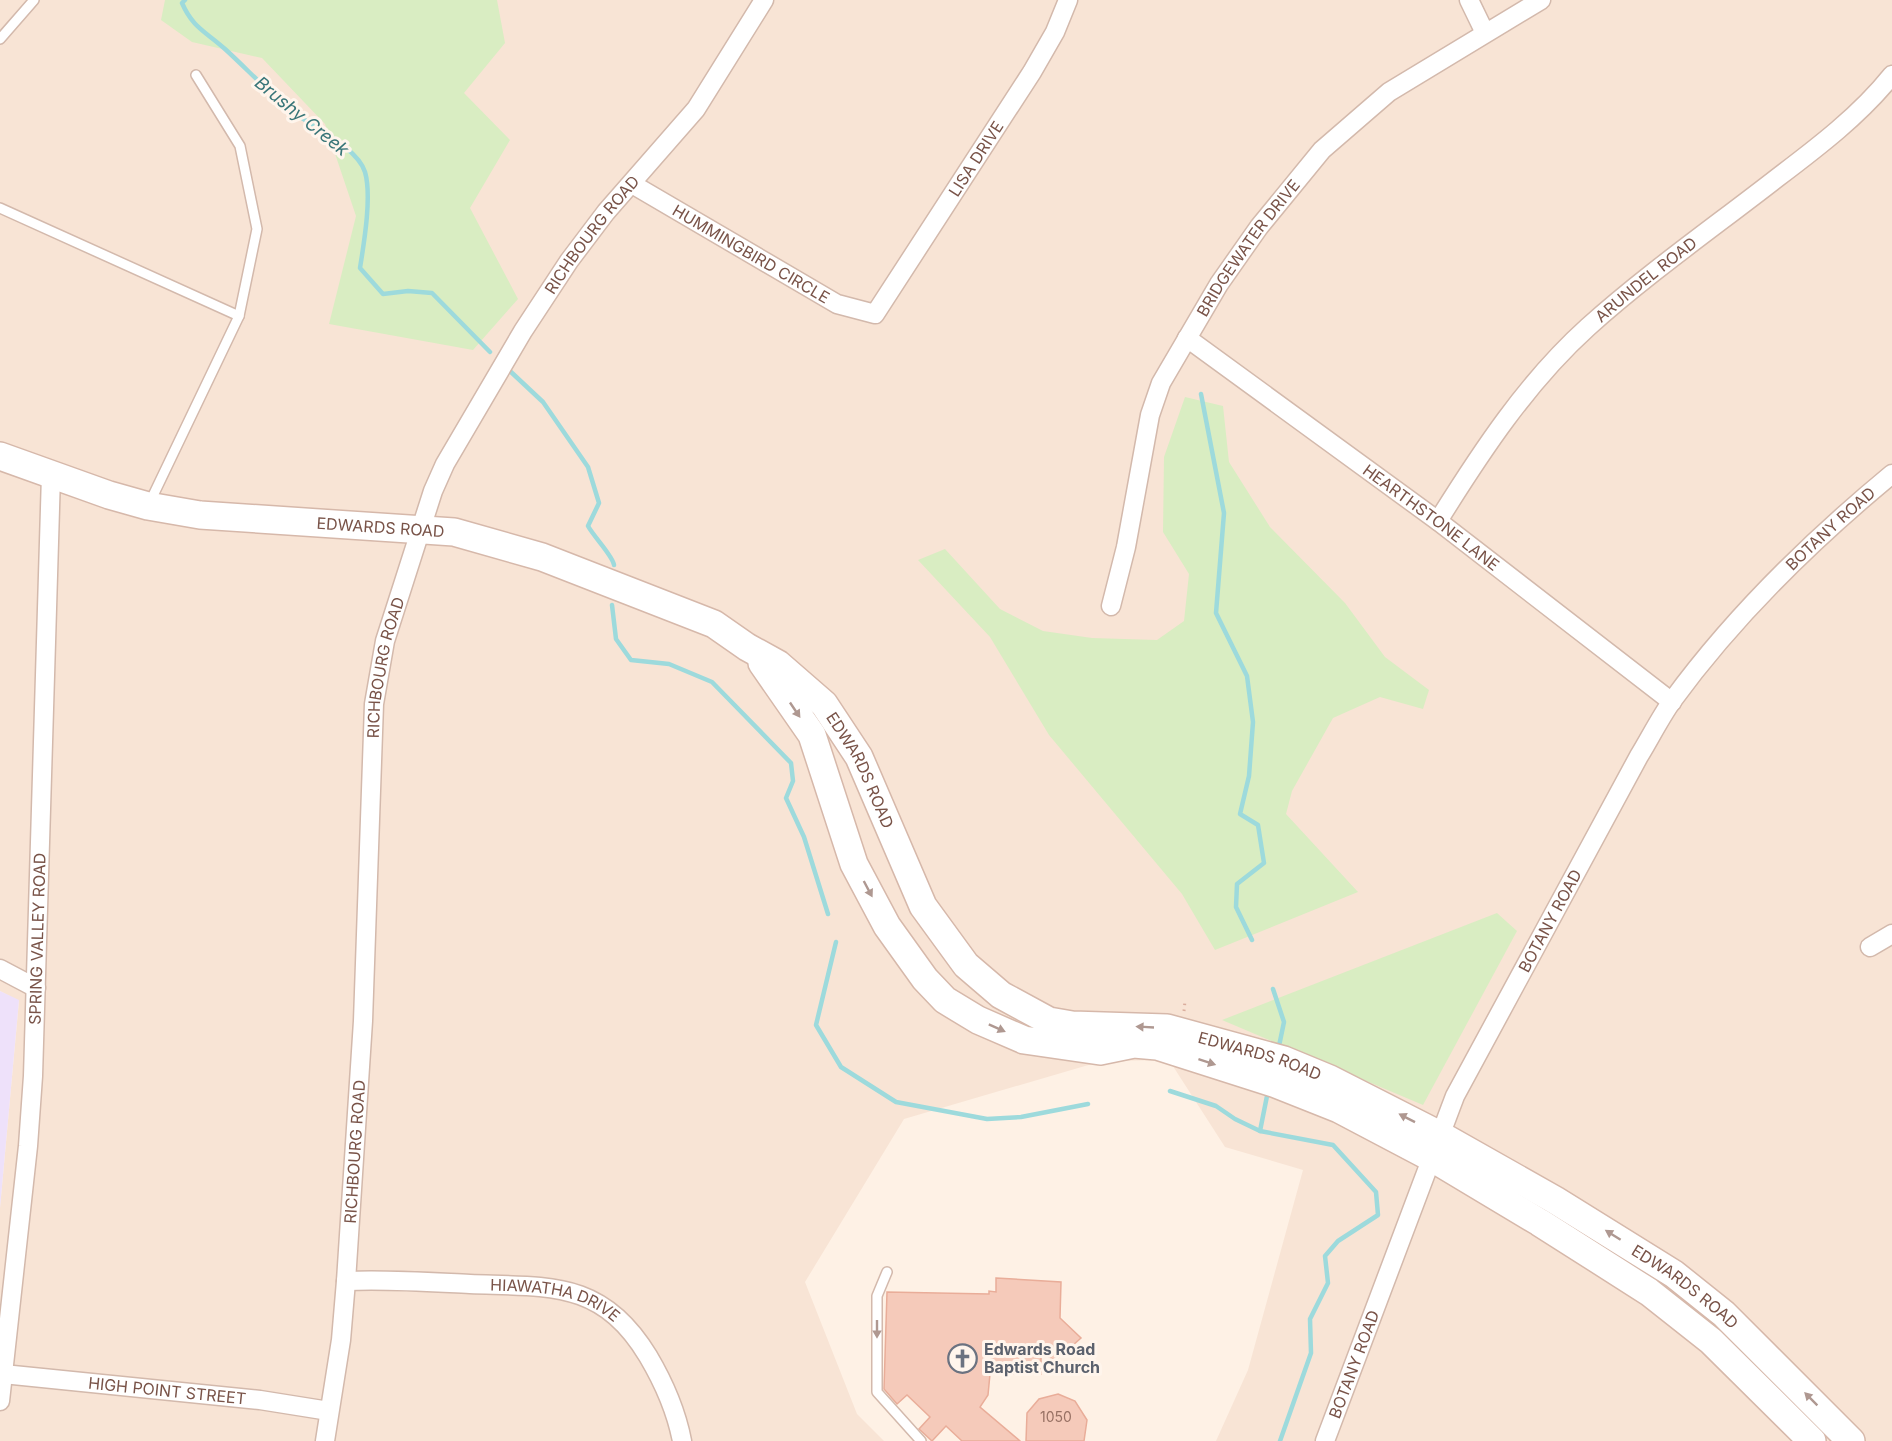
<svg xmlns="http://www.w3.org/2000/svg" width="1892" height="1441" viewBox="0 0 1892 1441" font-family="Inter,sans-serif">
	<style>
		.residential { fill: #f8e4d5 }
		.education { fill: #eee1fa }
		.green { fill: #d9edc2 }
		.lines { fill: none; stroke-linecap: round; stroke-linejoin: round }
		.stream { stroke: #9ddadc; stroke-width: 4.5 }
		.building { fill: #f5caba; stroke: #e9ad99; stroke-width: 1.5 }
		.lane-casing { stroke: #d3b9ac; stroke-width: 12 }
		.street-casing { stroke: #d3b9ac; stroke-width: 21 }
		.secondary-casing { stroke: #d6b8aa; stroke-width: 30 }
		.path { stroke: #daad9d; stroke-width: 3; stroke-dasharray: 1.5 4.5; stroke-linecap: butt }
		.lane { stroke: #fff; stroke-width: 9 }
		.street { stroke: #fff; stroke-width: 18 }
		.secondary { stroke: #fff; stroke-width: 27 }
		.oneway { fill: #af9891 }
		.labels { text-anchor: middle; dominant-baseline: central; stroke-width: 6; stroke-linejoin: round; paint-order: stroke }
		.number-label { font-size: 14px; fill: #987164 }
		.street-label { font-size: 16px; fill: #795348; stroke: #fff5ec }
		.worship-label { font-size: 16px; font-weight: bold; fill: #5b616d; stroke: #fff5ec; text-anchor: start }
		.water-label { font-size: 18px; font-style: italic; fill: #387578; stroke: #fff5ec }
	</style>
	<rect width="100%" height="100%" fill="#fef1e5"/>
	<path class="residential" d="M0 0H1892V1441H1216L1248 1370 1303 1170 1225 1147 1169 1060 1102 1061 904 1119 805 1282 857 1414 884 1441H0V1208L19 1001 0 991Z"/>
	<path class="education" d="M0 991 19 1000 0 1208Z"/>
	<g class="green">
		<path d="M165 0H497L505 43 464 93 510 140 470 208 518 299 473 350 329 324 356 216 325 124 262 58 192 42 161 20Z"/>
		<path d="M1185 397 1223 406 1229 462 1270 527 1345 603 1385 657 1429 690 1423 709 1380 697 1333 718 1292 791 1286 814 1358 892 1215 950 1182 894 1049 735 990 637 918 560 945 549 1000 609 1043 631 1092 638 1157 640 1184 621 1189 574 1163 532 1164 457Z"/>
		<path d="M1497 913 1517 931 1423 1105 1222 1020Z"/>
	</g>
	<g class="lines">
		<g class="stream">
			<path d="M185 0 182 3C193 28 205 31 225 49 247 69 268 92 292 111 312 127 357 147 365 172 372 196 364 243 360 268L383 294 408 291 432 293 490 352"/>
			<path d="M511 372 543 402 588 467 599 503 588 526C594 537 613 556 614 565"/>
			<path d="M1201 394 1224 513 1216 613 1247 676 1253 722 1249 776 1240 814 1258 825 1264 863 1237 884 1236 907 1252 940"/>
			<path d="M612 605 616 639 631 660 669 664 712 682 791 763 793 781 786 798 804 837 828 914"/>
			<path d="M836 942 816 1025 841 1067 896 1102 987 1119 1021 1117 1088 1104"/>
			<path d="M1273 989 1284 1022 1279 1046"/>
			<path d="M1170 1091 1216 1106 1235 1119 1260 1131 1333 1145 1376 1192 1378 1215 1338 1241 1325 1256 1328 1283 1310 1319 1311 1353 1280 1441"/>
			<path d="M1260 1131 1267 1096"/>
		</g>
	</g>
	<g class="building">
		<path d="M996 1278 1061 1282 1060 1318 1081 1338 1056 1360 1041 1355V1374H990L988 1395 980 1407 1020 1441H962L946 1426 932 1441 919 1429 930 1417 907 1395 897 1404 884 1389 887 1292 989 1294V1291L996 1292Z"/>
		<path d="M1058 1394 1075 1401 1087 1420 1084 1441H1026L1027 1413 1039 1399Z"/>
	</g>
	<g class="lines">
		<defs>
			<g id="lane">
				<path d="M0 39 34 0"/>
				<path d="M0 208 239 316"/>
				<path d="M149 504 239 316 257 229 240 146 196 75"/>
				<path d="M887 1272 877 1296V1392L921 1441"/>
			</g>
			<g id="street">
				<path d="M1469 0 1485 33"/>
				<path id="s1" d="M632 184 837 304 875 314 1032 72 1055 32 1068 0"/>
				<path id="s2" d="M1187 338 1438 521 1672 702"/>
				<path id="s3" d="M1438 521C1481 452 1527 382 1588 327 1647 274 1714 227 1777 178 1818 147 1860 115 1892 75"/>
				<path id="s4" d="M1111 606 1126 547 1150 415 1161 383 1219 284 1259 227 1322 150 1389 92 1541 0"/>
				<path d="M1870 947 1892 934"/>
				<path d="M0 969 36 988"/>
				<path id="s5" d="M346 1281C387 1279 429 1282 470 1284 550 1287 602 1280 648 1356 664 1383 676 1410 682 1441"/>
				<path id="s6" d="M3 1374 260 1400 329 1411"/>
				<path id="s7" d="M0 1401 28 1146 33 1076 51 475"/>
				<path id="s8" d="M325 1441 341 1340 346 1281 363 1021 374 704 385 641 433 491 445 464 523 331 569 261 606 212 696 109 764 0"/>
				<path id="s9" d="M1325 1441 1455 1096 1639 756C1650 738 1660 718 1672 701 1734 616 1811 541 1892 474"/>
			</g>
			<g id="secondary">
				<path id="s10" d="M0 456 109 495 148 506 200 515 454 532 542 557 714 624 747 647 778 664 824 704 859 757 923 906 966 965 1001 995 1049 1021 1072 1025 1167 1028 1284 1060 1330 1079 1440 1135 1555 1200 1674 1274 1724 1314 1851 1441"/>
				<path d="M762 663 812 735 854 864 887 926 925 979 945 1000 978 1020 1024 1040 1100 1051 1134 1044 1157 1046 1276 1084 1339 1109 1432 1158 1539 1222 1649 1292 1711 1341 1812 1441"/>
			</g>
		</defs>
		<use href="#lane" class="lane-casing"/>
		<use href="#street" class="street-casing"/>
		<use href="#secondary" class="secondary-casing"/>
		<path class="path" d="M1184 1011 1185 1001"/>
		<use href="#lane" class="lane"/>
		<use href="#street" class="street"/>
		<use href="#secondary" class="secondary"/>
	</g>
	<defs><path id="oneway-solid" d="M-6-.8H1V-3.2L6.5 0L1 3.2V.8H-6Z" transform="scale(1.5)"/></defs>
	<g class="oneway">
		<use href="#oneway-solid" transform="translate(795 710) rotate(56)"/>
		<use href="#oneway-solid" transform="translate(868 889) rotate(62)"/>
		<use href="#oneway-solid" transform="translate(1145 1027) rotate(-177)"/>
		<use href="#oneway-solid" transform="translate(997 1028) rotate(24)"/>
		<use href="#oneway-solid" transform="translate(1207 1062) rotate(18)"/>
		<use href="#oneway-solid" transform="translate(1407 1118) rotate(-153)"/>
		<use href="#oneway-solid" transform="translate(1613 1235) rotate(-148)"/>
		<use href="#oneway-solid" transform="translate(877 1329) rotate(90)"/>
		<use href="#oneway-solid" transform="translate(1811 1399) rotate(-135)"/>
	</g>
	<defs>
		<symbol id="church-ring" viewBox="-11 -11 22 22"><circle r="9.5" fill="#fff5ec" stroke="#6b7280" stroke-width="1.5"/><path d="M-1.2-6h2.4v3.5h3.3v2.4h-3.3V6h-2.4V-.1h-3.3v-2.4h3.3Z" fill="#6b7280"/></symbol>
	</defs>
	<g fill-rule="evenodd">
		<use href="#church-ring" x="946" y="1342" width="33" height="33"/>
	</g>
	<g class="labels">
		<g class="number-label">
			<text x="1056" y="1416">1050</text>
		</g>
		<g class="street-label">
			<text stroke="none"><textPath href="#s1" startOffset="462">LISA DRIVE</textPath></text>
			<text stroke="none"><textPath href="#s8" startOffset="1263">RICHBOURG ROAD</textPath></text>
			<text stroke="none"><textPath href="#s4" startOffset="390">BRIDGEWATER DRIVE</textPath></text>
			<text stroke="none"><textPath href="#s1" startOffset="138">HUMMINGBIRD CIRCLE</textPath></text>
			<text stroke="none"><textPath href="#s3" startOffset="321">ARUNDEL ROAD</textPath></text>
			<text stroke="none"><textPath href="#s2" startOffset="303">HEARTHSTONE LANE</textPath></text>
			<text stroke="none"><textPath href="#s10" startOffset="390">EDWARDS ROAD</textPath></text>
			<text stroke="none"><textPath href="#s9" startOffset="1054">BOTANY ROAD</textPath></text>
			<text stroke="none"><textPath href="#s8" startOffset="777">RICHBOURG ROAD</textPath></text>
			<text stroke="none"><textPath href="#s10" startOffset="952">EDWARDS ROAD</textPath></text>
			<text stroke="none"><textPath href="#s9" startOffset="568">BOTANY ROAD</textPath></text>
			<text stroke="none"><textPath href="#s7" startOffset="464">SPRING VALLEY ROAD</textPath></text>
			<text stroke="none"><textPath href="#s10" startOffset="1491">EDWARDS ROAD</textPath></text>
			<text stroke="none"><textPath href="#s8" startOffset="291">RICHBOURG ROAD</textPath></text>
			<text stroke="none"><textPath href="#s10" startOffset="1977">EDWARDS ROAD</textPath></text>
			<text stroke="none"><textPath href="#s5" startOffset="212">HIAWATHA DRIVE</textPath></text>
			<text stroke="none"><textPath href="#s9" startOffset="82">BOTANY ROAD</textPath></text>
			<text stroke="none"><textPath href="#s6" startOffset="165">HIGH POINT STREET</textPath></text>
		</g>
		<g class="worship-label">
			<text x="984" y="1349">Edwards Road<tspan x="984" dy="18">Baptist Church</tspan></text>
		</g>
		<g class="water-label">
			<text transform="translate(302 116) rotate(39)">Brushy Creek</text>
		</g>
	</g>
</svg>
